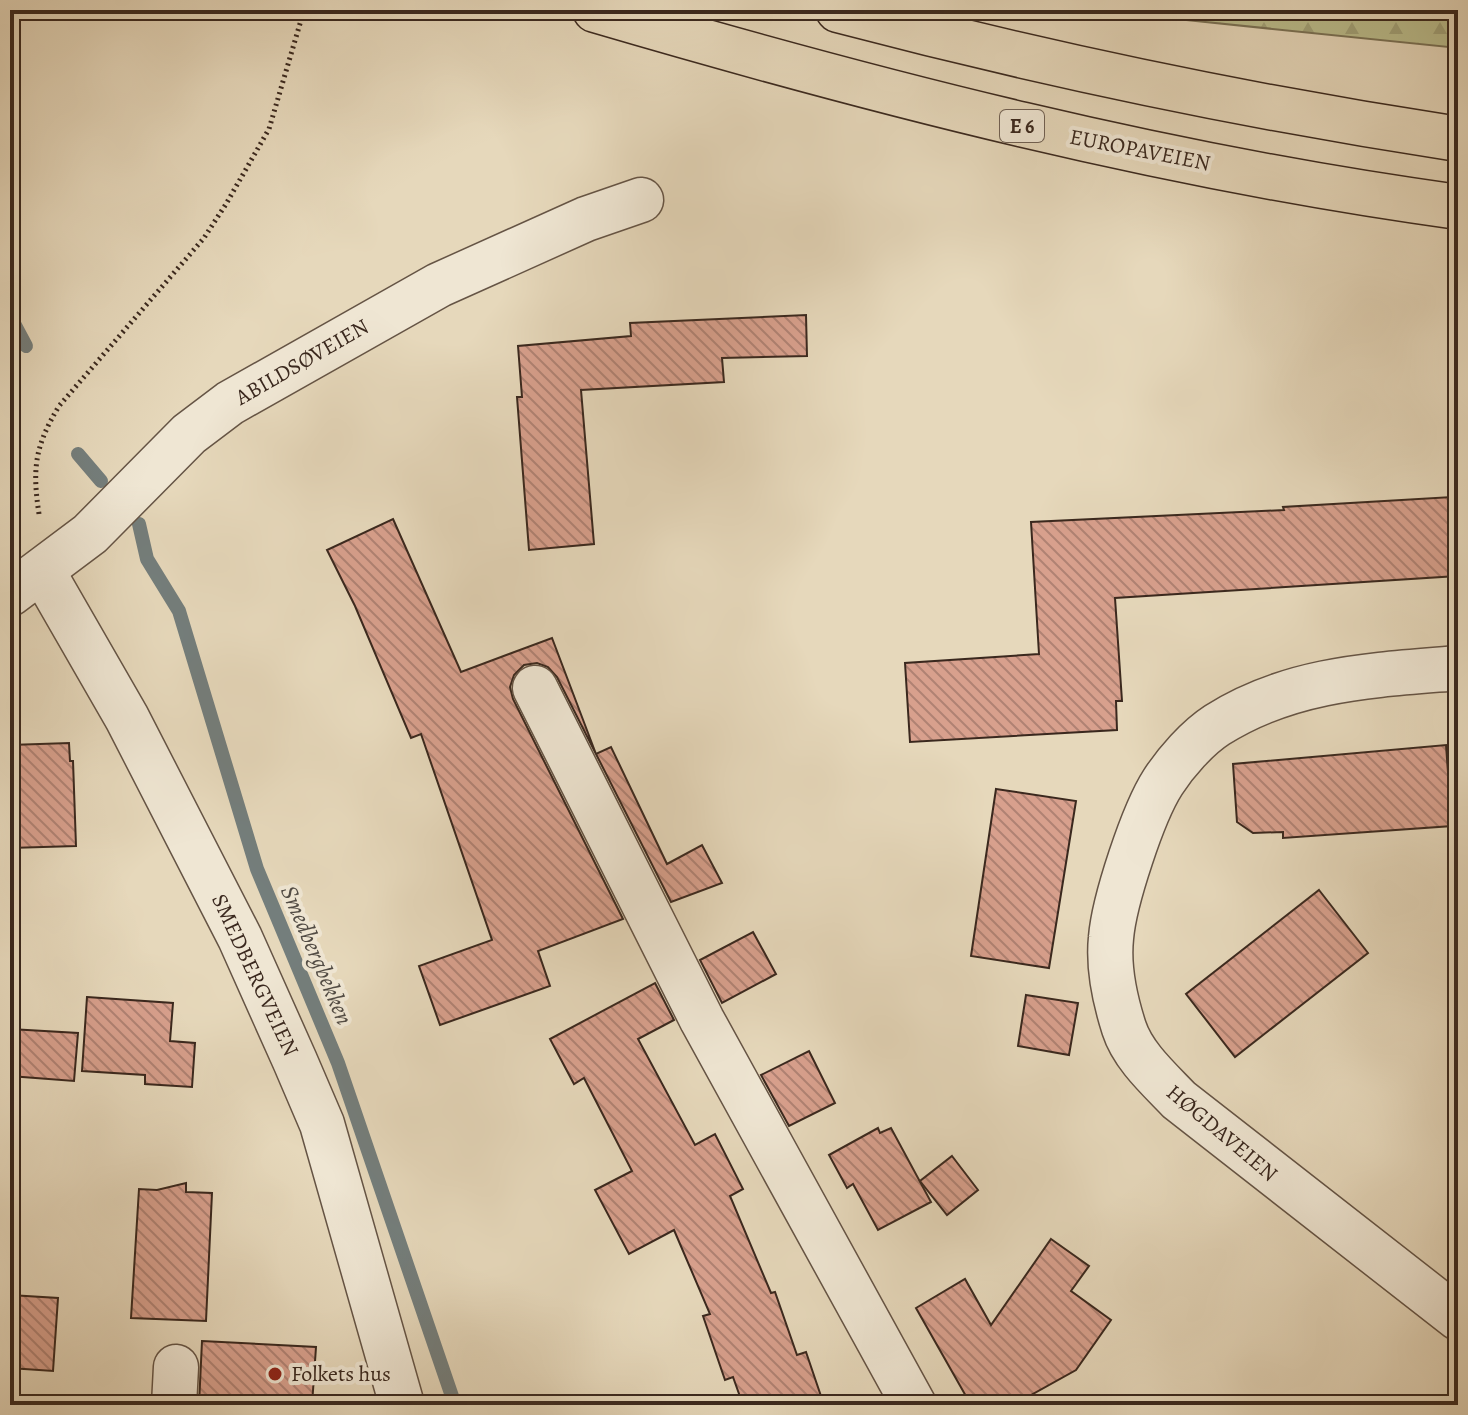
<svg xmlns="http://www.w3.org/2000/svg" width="1468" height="1415" viewBox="0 0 1468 1415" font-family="Alegreya,serif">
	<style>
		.forest { fill: url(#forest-firs); stroke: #7a7256; stroke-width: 2 }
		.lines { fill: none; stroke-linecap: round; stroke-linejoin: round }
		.stream { stroke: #747e7c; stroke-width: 14 }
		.building { fill: url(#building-back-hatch); stroke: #3a281e; stroke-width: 2 }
		.minor-casing { stroke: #655445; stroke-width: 47 }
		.highway-casing { stroke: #3a281e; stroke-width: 47 }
		.path { stroke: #3a281e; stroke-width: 5; stroke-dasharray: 2 4; stroke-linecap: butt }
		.minor { stroke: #efe6d3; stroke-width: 44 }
		.highway { stroke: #e6d8bb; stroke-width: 44 }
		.poi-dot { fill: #8f2418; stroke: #efe6d3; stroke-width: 3 }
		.labels { text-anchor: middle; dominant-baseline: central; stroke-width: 8; stroke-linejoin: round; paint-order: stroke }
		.shield { fill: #efe6d3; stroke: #706154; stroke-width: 2 }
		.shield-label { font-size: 20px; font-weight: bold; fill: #3a281e }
		.street-label { font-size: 22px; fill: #3a281e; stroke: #efe6d3 }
		.poi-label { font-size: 22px; fill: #3a281e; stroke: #efe6d3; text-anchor: start }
		.water-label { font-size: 24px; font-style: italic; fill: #524c45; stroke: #efe6d3 }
	</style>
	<defs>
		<pattern id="forest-firs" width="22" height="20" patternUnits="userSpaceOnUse" patternTransform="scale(2)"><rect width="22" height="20" fill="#babd8d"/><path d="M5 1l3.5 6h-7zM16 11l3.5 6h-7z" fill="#a1a279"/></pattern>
		<pattern id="building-back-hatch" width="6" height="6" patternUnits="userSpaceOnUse" patternTransform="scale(2)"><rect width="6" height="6" fill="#d8a08d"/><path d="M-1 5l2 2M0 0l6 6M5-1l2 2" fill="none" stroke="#b08273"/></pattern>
	</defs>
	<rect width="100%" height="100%" fill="#e6d8bb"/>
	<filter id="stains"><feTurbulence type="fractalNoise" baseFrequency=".0025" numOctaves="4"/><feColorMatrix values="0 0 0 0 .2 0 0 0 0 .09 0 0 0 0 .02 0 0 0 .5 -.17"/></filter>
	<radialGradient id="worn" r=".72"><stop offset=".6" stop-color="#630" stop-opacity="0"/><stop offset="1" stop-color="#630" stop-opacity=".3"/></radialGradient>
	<path class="forest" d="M1182 10H1458V48L1176 19Z"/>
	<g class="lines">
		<g class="stream">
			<path d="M10 316 26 346"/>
			<path d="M78 454 101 481"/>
			<path d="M139 524 147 559 179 611 257 869 338 1063 455 1405"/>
		</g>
	</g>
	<g class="building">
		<path d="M806 315 807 356 722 358 724 382 581 390 594 544 529 550 517 397H522L518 346 631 336 630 323Z"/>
		<path d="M1452 497 1457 576 1115 598 1122 701H1116L1117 730 910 742 905 663 1039 654 1031 522 1284 510 1283 507Z"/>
		<path d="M393 519 461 672 552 638 596 754 611 747 667 864 702 845 722 883 671 902 557 677 548 667 537 663 524 665 514 675 510 687 513 699 623 919 538 951 550 986 440 1025 419 966 492 940 421 734 411 738 355 606 327 550Z"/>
		<path d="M69 743 70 761H73L76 846 10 848V745Z"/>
		<path d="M1446 745 1452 826 1283 838V832L1253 833 1237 822 1233 764Z"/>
		<path d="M996 789 1076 801 1049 968 971 956Z"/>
		<path d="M1319 890 1368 953 1235 1057 1186 994Z"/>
		<path d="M753 932 776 974 722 1003 700 960Z"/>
		<path d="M655 983 674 1020 638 1039 695 1145 715 1134 743 1189 730 1196 771 1293 775 1292 797 1355 806 1352 824 1405H743L733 1377 725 1380 703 1316 710 1314 674 1230 629 1254 595 1190 632 1171 584 1078 574 1084 550 1039Z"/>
		<path d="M1026 995 1078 1003 1069 1055 1018 1046Z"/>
		<path d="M87 997 173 1003 170 1041 195 1043 192 1087 145 1084V1075L82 1071Z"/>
		<path d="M10 1029 78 1033 74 1081 10 1076Z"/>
		<path d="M809 1051 835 1103 789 1126 761 1075Z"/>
		<path d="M878 1128 880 1133 891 1128 931 1202 878 1230 853 1184 847 1188 829 1155Z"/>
		<path d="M952 1156 978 1190 947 1215 920 1181Z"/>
		<path d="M186 1183V1192L212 1193 206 1321 131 1318 139 1189 157 1190Z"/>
		<path d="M1051 1239 1089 1266 1071 1291 1111 1320 1076 1370 1013 1405H971L916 1308 965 1279 991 1325Z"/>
		<path d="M10 1295 58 1298 53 1371 10 1368Z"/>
		<path d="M202 1341 316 1347 312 1405H199Z"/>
	</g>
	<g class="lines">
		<defs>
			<g id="minor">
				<path d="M43 572 127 718 240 938 295 1061 322 1124 402 1405"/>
				<path d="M10 594 90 534 189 434 230 403 439 285 586 219 641 200"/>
				<path d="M1458 668C1374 675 1291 678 1217 725 1197 738 1176 762 1163 782 1143 813 1114 901 1111 938 1108 967 1115 1000 1124 1028 1133 1056 1159 1079 1179 1100L1458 1318"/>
				<path d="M535 688 702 1020 914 1405"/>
				<path d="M174 1405 176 1367"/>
			</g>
			<g id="highway">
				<path d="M595 10C878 93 1165 167 1458 207"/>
				<path d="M838 10C1043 64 1248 107 1458 139"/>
			</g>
		</defs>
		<use href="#minor" class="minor-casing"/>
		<use href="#highway" class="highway-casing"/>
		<path class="path" d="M39 514C32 468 35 446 59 406L204 238 226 204 269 129 304 10"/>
		<use href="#minor" class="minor"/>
		<use href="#highway" class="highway"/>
	</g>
	<circle class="poi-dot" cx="275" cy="1374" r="8"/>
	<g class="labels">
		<rect class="shield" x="1000" y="110" width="44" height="32" rx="6"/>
		<g class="shield-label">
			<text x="1022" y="126">E 6</text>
		</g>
		<g class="street-label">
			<text transform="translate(1140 150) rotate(11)">EUROPAVEIEN</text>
			<text transform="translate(302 362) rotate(-30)">ABILDSØVEIEN</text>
			<text transform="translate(255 975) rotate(65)">SMEDBERGVEIEN</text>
			<text transform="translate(1222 1133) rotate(40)">HØGDAVEIEN</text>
		</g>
		<g class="poi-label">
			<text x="291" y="1374">Folkets hus</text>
		</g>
		<g class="water-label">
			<text transform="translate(317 955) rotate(67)">Smedbergbekken</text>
		</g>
	</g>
	<rect width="1468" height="1415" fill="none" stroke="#e6d8bb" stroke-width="40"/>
	<rect x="12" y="12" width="1444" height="1391" fill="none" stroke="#3a281e" stroke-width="4"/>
	<rect x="20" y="20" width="1428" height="1375" fill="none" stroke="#3a281e" stroke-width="2"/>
	<rect width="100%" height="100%" filter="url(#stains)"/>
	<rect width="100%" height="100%" fill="url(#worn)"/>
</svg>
